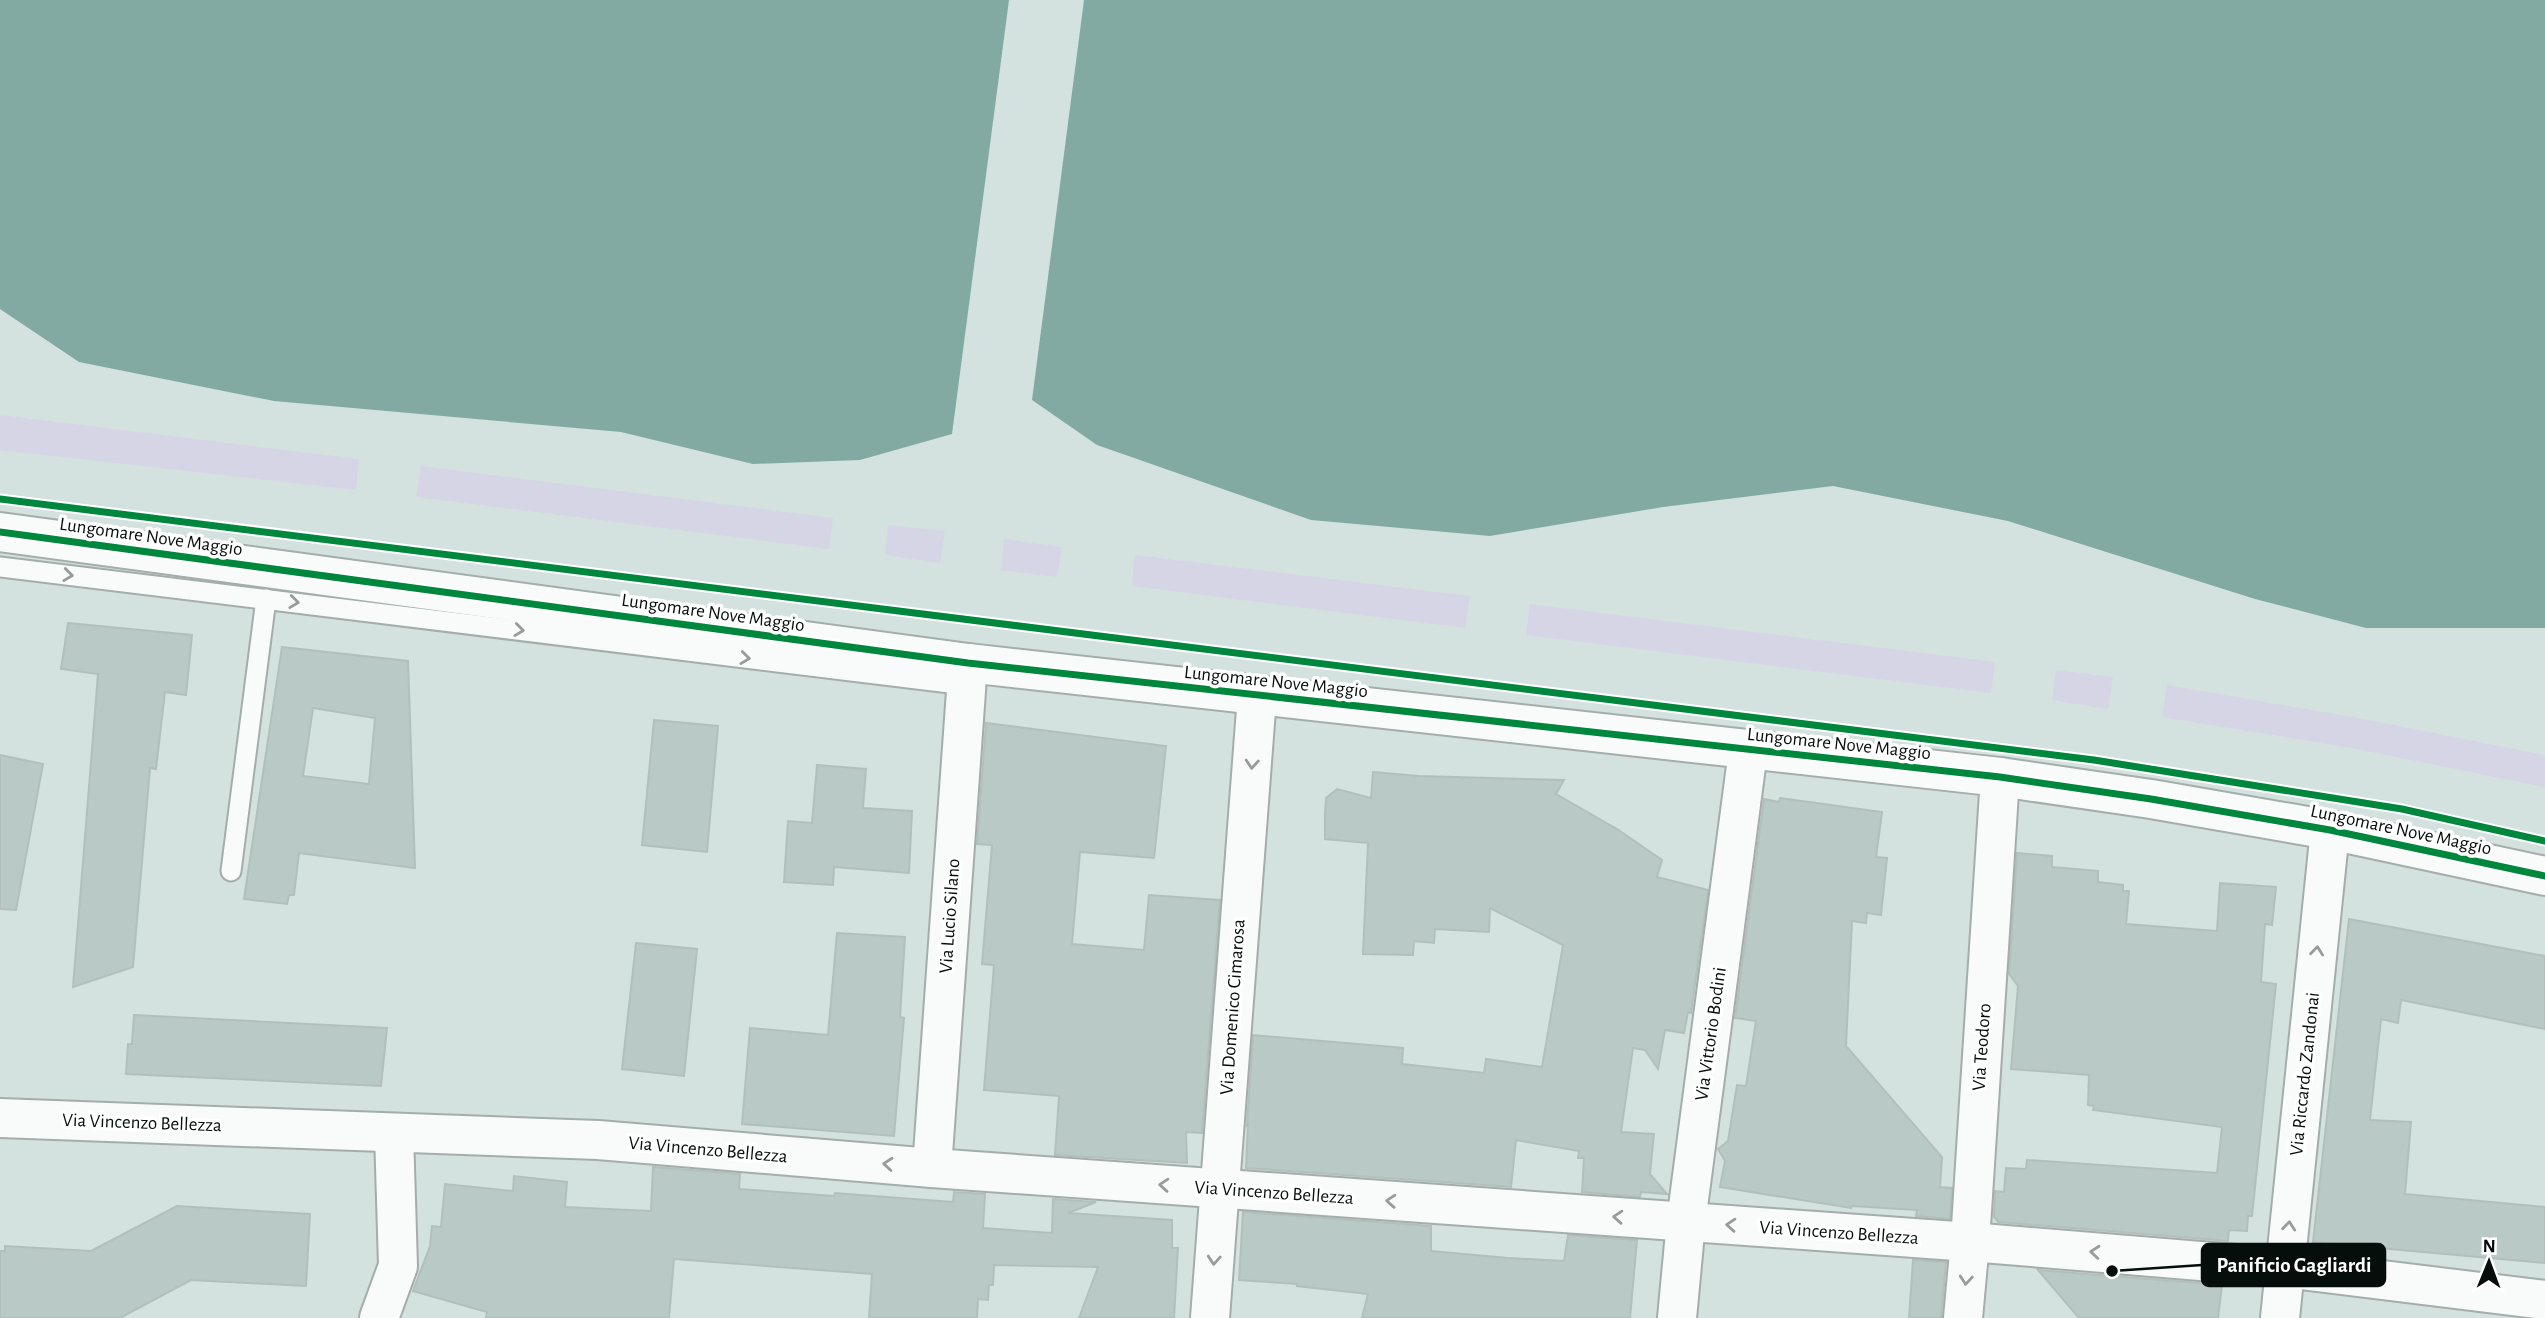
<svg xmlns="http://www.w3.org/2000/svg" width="2545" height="1318" viewBox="0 0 2545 1318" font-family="'Alegreya Sans',sans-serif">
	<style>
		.green { fill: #d6d5e5 }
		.water { fill: #82aaa2 }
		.building { fill: #b9c9c6; stroke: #b3bfbc; stroke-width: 2; fill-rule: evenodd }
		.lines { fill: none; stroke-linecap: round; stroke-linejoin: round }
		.service-casing { stroke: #a3aeab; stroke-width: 23 }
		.minor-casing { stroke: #a3aeab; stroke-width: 42 }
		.service { stroke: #f8fbfa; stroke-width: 19 }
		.minor { stroke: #f8fbfa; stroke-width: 38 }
		.cycleway-casing { stroke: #fff; stroke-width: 11 }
		.cycleway { stroke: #00873e; stroke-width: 7 }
		.oneway { stroke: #979c9b }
		.labels { text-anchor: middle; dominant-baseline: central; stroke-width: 7; stroke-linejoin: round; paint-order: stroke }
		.street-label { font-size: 19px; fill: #060e0c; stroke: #fff }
		.leader { fill: none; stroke: #060e0c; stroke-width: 2.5 }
		.callout-dot { fill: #060e0c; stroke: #fff; stroke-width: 2.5 }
		.callout { fill: #060e0c; stroke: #060e0c; stroke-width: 2.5 }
		.callout-label { font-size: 21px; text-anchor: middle; font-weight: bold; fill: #fff }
	</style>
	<rect width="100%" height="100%" fill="#d3e2de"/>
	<g class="green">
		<path d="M0 415 359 459 356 490 0 450Z"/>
		<path d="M421 466 833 518 829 549 416 497Z"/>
		<path d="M888 525 945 531 940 563 885 555Z"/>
		<path d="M1004 539 1062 547 1057 577 1001 570Z"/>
		<path d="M1135 555 1470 596 1465 628 1132 586Z"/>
		<path d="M1530 604 1995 662 1991 693 1526 635Z"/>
		<path d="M2056 670 2113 677 2108 709 2052 700Z"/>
		<path d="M2167 685 2358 718 2545 755V787L2352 748 2162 717Z"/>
	</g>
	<g class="water">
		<path d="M0 0H1009L952 434 860 460 753 464 621 432 274 401 79 362 0 309Z"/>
		<path d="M1084 0H2545V628H2366L2255 599 2008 521 1833 486 1663 507 1490 536 1311 520 1097 445 1032 400Z"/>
	</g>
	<g class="building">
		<path d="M68 623 192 635 186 695 165 692 156 769 150 768 133 967 73 987 98 674 61 669Z"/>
		<path d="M282 647 408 661 415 868 299 853 294 895H289L287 904 244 899ZM313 708 375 718 369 784 303 776Z"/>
		<path d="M654 720 718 726 707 852 642 845Z"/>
		<path d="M986 723 1166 746 1154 858 1080 852 1072 944 1144 950 1149 895 1220 900 1202 1133 1186 1132 1187 1163 1055 1155 1059 1096 984 1090 994 965 982 964 992 845 977 844Z"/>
		<path d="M0 755 43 764 16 910 0 909Z"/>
		<path d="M817 765 866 769 863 808 912 811 909 873 834 867 833 885 784 882 788 821 812 823Z"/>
		<path d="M1373 772 1419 776 1564 780 1556 794 1617 829 1662 860 1657 877 1708 890 1691 1013 1688 1012 1684 1033 1665 1030 1658 1069 1645 1050 1633 1048 1621 1132 1654 1134 1650 1174 1667 1194 1641 1192 1640 1197 1582 1192 1584 1158H1578L1579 1151 1516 1140 1511 1187 1246 1168 1248 1124 1247 1125 1253 1035 1403 1048 1402 1064 1484 1073 1486 1059 1542 1067 1563 945 1490 908 1489 932 1435 929 1434 943 1414 941 1413 955 1363 954 1368 843 1325 839V814L1326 798 1337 789 1371 798Z"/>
		<path d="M1780 798 1882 812 1876 857 1887 858 1881 915 1867 913 1866 923 1852 921 1846 1046 1942 1157 1940 1187 1952 1188 1950 1219 1916 1216 1917 1210 1852 1206 1851 1208 1720 1187 1725 1161 1718 1149 1728 1141 1737 1085 1746 1086 1756 1021 1735 1018 1764 799 1779 802Z"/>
		<path d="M2017 853 2052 856V867L2098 871V882L2123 885V891H2129L2126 924 2217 931 2220 883 2276 887 2272 925 2265 924 2261 982 2276 984 2252 1216H2248L2247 1231 2229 1230 2228 1241 1998 1222 1994 1217 1995 1191 2004 1192 2006 1168 2026 1169 2027 1160 2217 1173 2222 1127 2093 1110 2094 1106 2088 1105 2089 1075 2011 1069 2018 986 2009 974Z"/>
		<path d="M2349 919 2545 956V1029L2401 1000 2398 1023 2381 1019 2370 1120 2411 1122 2405 1194 2545 1207V1263L2313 1242Z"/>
		<path d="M837 933 905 937 900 1017 904 1018 894 1136 742 1124 750 1028 828 1035Z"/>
		<path d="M636 943 697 949 684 1076 622 1069Z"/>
		<path d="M134 1015 387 1028 381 1086 126 1074 128 1044H132Z"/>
		<path d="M653 1167 740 1174 739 1189 834 1196 835 1193 953 1202 954 1192 985 1194 983 1228 1052 1233 1053 1199 1096 1202 1068 1213 1172 1220V1248H1178L1174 1318H1079L1098 1267 994 1265 993 1285H989L988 1300 978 1299 977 1318H869L872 1274 674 1259 669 1318H486L487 1312 413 1291 430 1246 432 1226 441 1227 445 1184 513 1191 514 1176 567 1182 565 1207 651 1211Z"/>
		<path d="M177 1206 310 1214 306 1286 191 1280 120 1318H0V1251H5V1246L91 1251Z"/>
		<path d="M1243 1212 1431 1226V1251L1508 1258 1564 1261 1568 1235 1637 1240 1630 1318H1362L1368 1294 1297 1286V1284L1239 1280Z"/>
		<path d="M1913 1260 1946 1262 1941 1318H1909Z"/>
		<path d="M2038 1270 2222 1285 2218 1318H2079Z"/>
	</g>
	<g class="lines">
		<defs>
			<g id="service">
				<path d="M0 567 966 685"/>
				<path d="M231 871 266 599"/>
			</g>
			<g id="minor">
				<path d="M0 532 968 663 2000 777 2151 799 2330 830 2545 876"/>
				<path d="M0 1118 598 1140 932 1168 1970 1242 2285 1268 2545 1300"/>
				<path d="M932 1168 968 663"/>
				<path d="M379 1318 398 1266 394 1133"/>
				<path d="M1210 1318 1257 696"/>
				<path d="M1677 1318 1686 1222 1748 751"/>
				<path d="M1963 1318 1970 1242 2000 777"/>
				<path d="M2280 1318 2330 830"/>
			</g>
		</defs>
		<use href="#service" class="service-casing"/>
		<use href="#minor" class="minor-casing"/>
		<use href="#service" class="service"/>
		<use href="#minor" class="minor"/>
		<defs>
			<g id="cycleway">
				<path d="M0 499 2094 760 2402 809 2545 841"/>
				<path d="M0 532 968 663 2000 777 2151 799 2330 830 2545 876"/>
			</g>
		</defs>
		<use href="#cycleway" class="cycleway-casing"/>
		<use href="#cycleway" class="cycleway"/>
	</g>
	<defs><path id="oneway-chevron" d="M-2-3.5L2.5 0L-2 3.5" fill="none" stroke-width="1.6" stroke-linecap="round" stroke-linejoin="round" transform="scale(1.75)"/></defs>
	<g class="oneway">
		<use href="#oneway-chevron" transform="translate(68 575) rotate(7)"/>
		<use href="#oneway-chevron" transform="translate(294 602) rotate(7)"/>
		<use href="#oneway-chevron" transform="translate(519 630) rotate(7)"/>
		<use href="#oneway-chevron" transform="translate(745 658) rotate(7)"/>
		<use href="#oneway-chevron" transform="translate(1252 764) rotate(94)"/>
		<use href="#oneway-chevron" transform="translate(2317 951) rotate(-84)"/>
		<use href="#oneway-chevron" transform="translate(888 1164) rotate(-175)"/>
		<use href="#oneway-chevron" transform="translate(1164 1185) rotate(-176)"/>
		<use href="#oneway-chevron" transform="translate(1391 1201) rotate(-176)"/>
		<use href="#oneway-chevron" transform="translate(1618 1217) rotate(-176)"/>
		<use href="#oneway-chevron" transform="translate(1731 1225) rotate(-176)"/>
		<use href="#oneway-chevron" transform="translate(2289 1226) rotate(-84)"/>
		<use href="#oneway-chevron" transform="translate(2095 1252) rotate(-175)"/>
		<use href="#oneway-chevron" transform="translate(1214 1260) rotate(94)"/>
		<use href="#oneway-chevron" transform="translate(1966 1280) rotate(95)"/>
	</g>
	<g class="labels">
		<g class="street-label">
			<text transform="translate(151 537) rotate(8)">Lungomare Nove Maggio</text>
			<text transform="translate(713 613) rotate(8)">Lungomare Nove Maggio</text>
			<text transform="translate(1276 682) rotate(6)">Lungomare Nove Maggio</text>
			<text transform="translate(1839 744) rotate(6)">Lungomare Nove Maggio</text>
			<text transform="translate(2401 830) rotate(12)">Lungomare Nove Maggio</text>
			<text transform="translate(950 916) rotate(-86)">Via Lucio Silano</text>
			<text transform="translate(1233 1007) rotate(-86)">Via Domenico Cimarosa</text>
			<text transform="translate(1711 1034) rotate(-82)">Via Vittorio Bodini</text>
			<text transform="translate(1982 1047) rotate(-86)">Via Teodoro</text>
			<text transform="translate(2305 1074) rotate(-84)">Via Riccardo Zandonai</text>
			<text transform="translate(142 1123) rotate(2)">Via Vincenzo Bellezza</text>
			<text transform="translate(708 1150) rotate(5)">Via Vincenzo Bellezza</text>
			<text transform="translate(1274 1193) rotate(4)">Via Vincenzo Bellezza</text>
			<text transform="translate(1839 1233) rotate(4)">Via Vincenzo Bellezza</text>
		</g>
	</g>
	<path class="leader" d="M2112 1271L2202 1265"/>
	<circle class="callout-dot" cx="2112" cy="1271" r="7"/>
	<rect class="callout" x="2202" y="1244" width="183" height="42" rx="7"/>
	<g class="callout-label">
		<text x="2294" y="1272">Panificio Gagliardi</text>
	</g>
	<g transform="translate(2489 1262) rotate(1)" stroke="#ffffff" stroke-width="5" paint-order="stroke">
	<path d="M0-5L12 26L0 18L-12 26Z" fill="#060e0c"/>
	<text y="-10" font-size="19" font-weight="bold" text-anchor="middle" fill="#060e0c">N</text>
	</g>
</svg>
